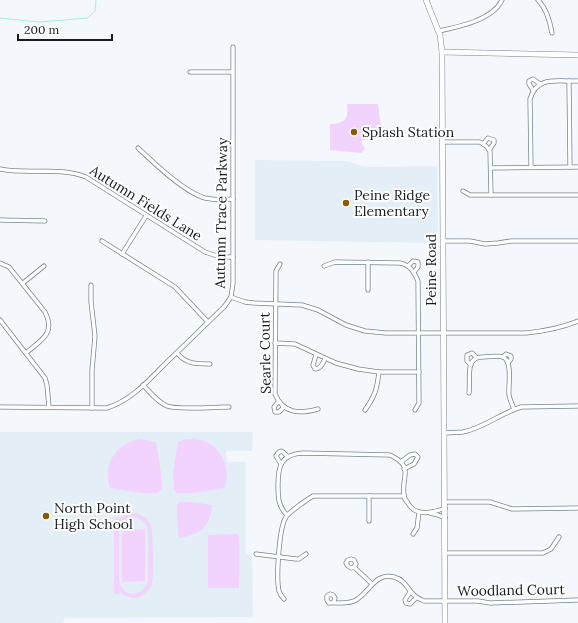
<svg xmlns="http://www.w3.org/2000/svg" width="578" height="623" viewBox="0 0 578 623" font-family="Lora,serif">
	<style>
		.built { fill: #e4eef7 }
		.green { fill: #f1d3fd; fill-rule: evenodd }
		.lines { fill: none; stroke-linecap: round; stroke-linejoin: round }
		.stream { stroke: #a5efdc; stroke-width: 1 }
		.street-casing { stroke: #748595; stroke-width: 5 }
		.secondary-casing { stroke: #748595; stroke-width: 6 }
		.street { stroke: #fff; stroke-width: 3.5 }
		.secondary { stroke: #fff; stroke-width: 5 }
		.poi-dot { fill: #8c5a04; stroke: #fff; stroke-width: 1.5 }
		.labels { text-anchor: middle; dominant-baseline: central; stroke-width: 4; stroke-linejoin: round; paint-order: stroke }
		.poi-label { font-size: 14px; fill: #151c22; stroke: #fff; text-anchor: start }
		.street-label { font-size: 14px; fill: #151c22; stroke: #fff }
	</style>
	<rect width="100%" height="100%" fill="#f4f8fc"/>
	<g class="built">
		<path d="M255 160 347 161 364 167 437 166 438 243 255 240Z"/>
		<path d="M0 432H253L252 451H226L227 462H246V553L252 556 253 617 65 618 63 623H0Z"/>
	</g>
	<g class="green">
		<path d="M347 104H378L381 126 374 137 361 141 365 149 361 153 330 150V124C345 124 349 118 347 104Z"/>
		<path d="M140 439 156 442 161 474 162 489 158 493H141L110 488C102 465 116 443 140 439Z"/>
		<path d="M186 439C194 439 201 439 208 443 224 451 231 472 224 488L194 493H177L174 489 173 472 178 442Z"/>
		<path d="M179 502H192L212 505C210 527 201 534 179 538L177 518V505Z"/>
		<path d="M135 513C143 515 147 518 151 525 153 535 154 576 152 584 149 591 143 597 136 598 129 598 124 596 119 591V594H114V517H119V519L127 514ZM132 517C138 518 144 520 147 526 150 535 148 569 148 580 143 598 122 599 119 579V527C122 522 125 519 132 517Z"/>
		<path d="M145 529V581L122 582V530Z"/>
		<path d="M239 534V588H208V535Z"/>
	</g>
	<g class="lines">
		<path class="stream" d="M0 18 39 22 88 18 95 11 96 0"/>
		<defs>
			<g id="street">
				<path d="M538 0C547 9 550 21 552 33"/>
				<path d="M439 31C458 27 493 20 502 0"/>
				<path d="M190 72H232"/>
				<path d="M569 81 570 167"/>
				<path d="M533 90 529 84V81L533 79 540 84"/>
				<path d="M443 142H480L486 146 490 151 491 195"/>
				<path d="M483 144 488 138 494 140V143L489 150"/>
				<path d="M138 148C154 163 184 192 205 198 214 200 223 200 233 199"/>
				<path d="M531 167 530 99C537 75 558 82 578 81"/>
				<path d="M491 168 578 167"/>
				<path d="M0 169C28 175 59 166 86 177L205 252 220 257H233"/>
				<path d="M463 191 470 195H578"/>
				<path d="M0 220 45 221"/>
				<path d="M102 241 175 287 208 322"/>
				<path d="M443 241H470L485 244 498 243 511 241H578"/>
				<path d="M122 254 146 216"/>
				<path d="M0 263 9 267 45 312C56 334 41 340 26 353"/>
				<path d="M280 264 276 271 275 394C283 414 300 414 318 409"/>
				<path d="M324 266 335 262 400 263C410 265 414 272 418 281L419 403 415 410"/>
				<path d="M408 266 413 261 418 262V267L414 272"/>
				<path d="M23 283 44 266"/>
				<path d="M91 285V302L95 336 92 370V408"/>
				<path d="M368 290V262"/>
				<path d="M231 297 245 302 254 303 302 305 318 310 346 325 365 331 386 333H526C544 331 561 328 578 321"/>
				<path d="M0 320 45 378 47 385 49 407"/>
				<path d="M275 343 295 344 336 363 358 369 379 372H419"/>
				<path d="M177 353C186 364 196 364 210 364"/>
				<path d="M316 355 313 365 315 369C321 369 323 363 325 359"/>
				<path d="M503 357 506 354 511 356V359L508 363"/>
				<path d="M471 365 467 361V355L472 353 476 357"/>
				<path d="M143 385C150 392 157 402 167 406 177 410 215 407 229 407"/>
				<path d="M469 393C471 377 464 356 484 357 490 357 498 355 503 357 513 361 508 386 509 395 510 400 512 404 514 409"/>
				<path d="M278 402 274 407 275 412H279L284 407"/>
				<path d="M0 407 107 408C132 400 149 380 167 362 186 344 205 325 224 307L231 297 233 283V47"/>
				<path d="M365 410C375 396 377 389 379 372"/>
				<path d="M444 433C451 432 457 433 463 432 484 428 501 413 521 407L578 406"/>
				<path d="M401 462 410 455 415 454 418 457 414 464 404 469"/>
				<path d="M281 464 276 456 278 453 281 451 283 452 288 457"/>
				<path d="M445 502H490L512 509 578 508"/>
				<path d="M430 513 438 515 445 518"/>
				<path d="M287 515C278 506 278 497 278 485 278 466 281 454 303 453L390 455C415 467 401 476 404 495 404 498 406 501 408 503 415 517 433 513 445 508"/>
				<path d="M369 521V496"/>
				<path d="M413 534 417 528 419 512"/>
				<path d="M445 553H543L551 549 559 537"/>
				<path d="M256 554 296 559H299L306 554"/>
				<path d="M354 567 356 564 354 560 351 559 348 560 346 563 348 566 351 568 354 567 371 583"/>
				<path d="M410 592 405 600 406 603 410 604 416 598"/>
				<path d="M284 599C282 597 280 594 279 591 276 578 279 527 286 517 289 512 308 499 313 496H404"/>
				<path d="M334 601 335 598 333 595 330 594 327 596V600L329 603C338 602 347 605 356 600 370 592 375 572 394 577 409 581 407 595 424 601H478L490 603 578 600"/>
			</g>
			<g id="secondary">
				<path d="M426 0 440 35 442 52 445 623"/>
				<path d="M442 52 578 55"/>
			</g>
		</defs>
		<use href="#street" class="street-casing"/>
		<use href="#secondary" class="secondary-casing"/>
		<use href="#street" class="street"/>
		<use href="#secondary" class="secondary"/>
	</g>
	<g class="poi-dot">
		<circle cx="354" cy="132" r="4"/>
		<circle cx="346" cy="203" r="4"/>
		<circle cx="46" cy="516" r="4"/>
	</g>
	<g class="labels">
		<g class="poi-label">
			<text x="362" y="132">Splash Station</text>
			<text x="354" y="195">Peine Ridge<tspan x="354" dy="16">Elementary</tspan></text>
			<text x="54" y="508">North Point<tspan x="54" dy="16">High School</tspan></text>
		</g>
		<g class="street-label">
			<text transform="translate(146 203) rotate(32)">Autumn Fields Lane</text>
			<text transform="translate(221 213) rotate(-89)">Autumn Trace Parkway</text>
			<text transform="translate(431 270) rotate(-90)">Peine Road</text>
			<text transform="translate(265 353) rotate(-91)">Searle Court</text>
			<text transform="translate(511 590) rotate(-1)">Woodland Court</text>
		</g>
	</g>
	<path d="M18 34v6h94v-6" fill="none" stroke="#151c22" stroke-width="2"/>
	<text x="24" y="34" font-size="12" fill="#151c22" stroke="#ffffff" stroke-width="3" paint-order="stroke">200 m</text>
</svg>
